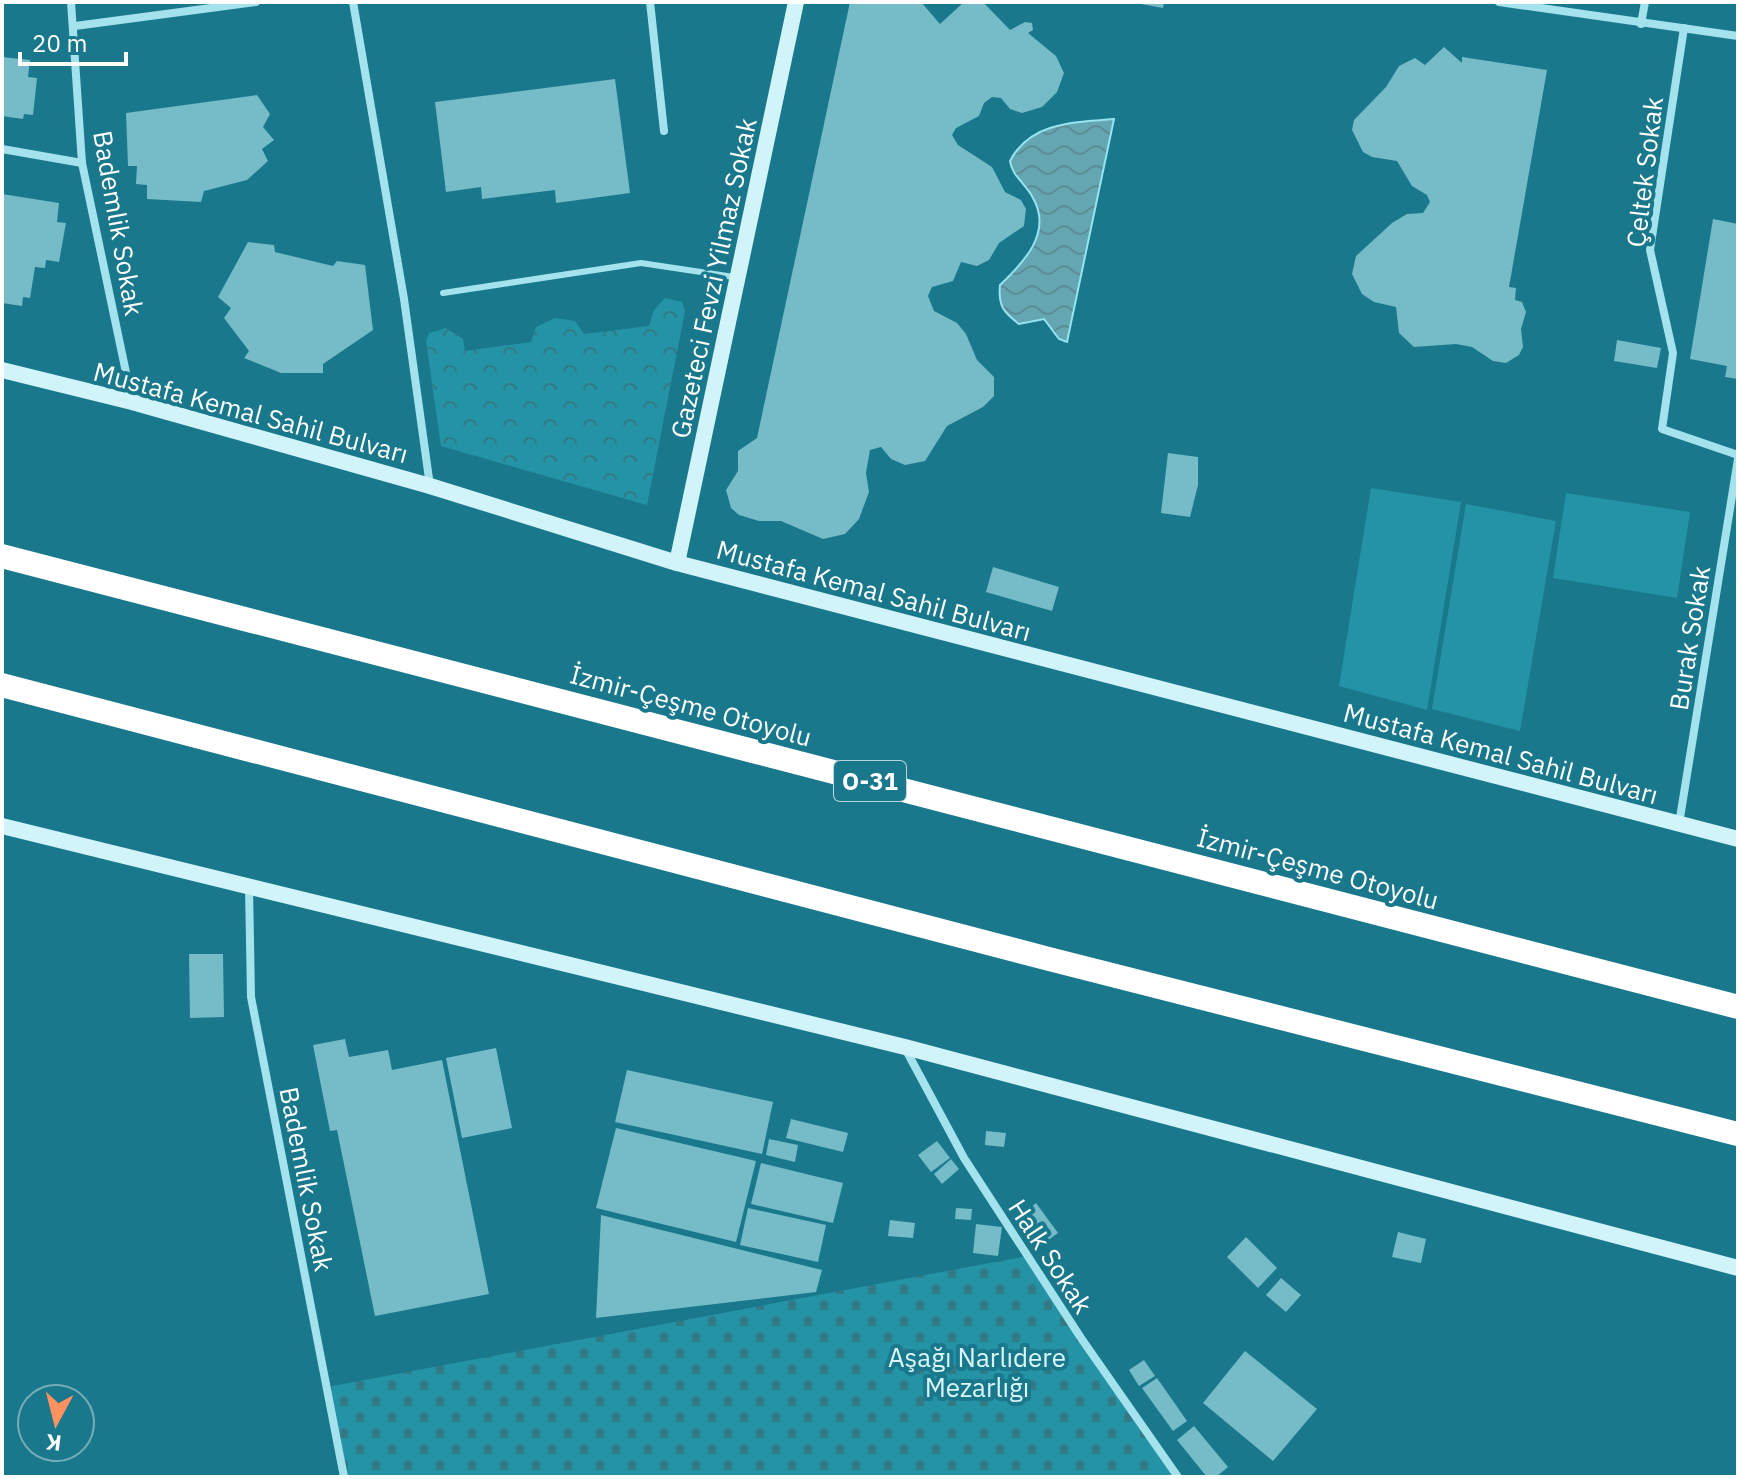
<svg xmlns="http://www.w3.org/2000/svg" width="1740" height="1479" viewBox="0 0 1740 1479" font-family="'IBM Plex Sans',sans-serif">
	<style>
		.cemetery { fill: url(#cemetery-stones) }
		.park { fill: url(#park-crowns) }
		.pitch { fill: #2593a6 }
		.water { fill: url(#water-waves); stroke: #96e4f0; stroke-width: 2 }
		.building { fill: #75bbc8 }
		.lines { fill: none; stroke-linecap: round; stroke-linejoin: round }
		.lane { stroke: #a4e3ee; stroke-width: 6 }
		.street { stroke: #a4e3ee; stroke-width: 8 }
		.secondary { stroke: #d1f3fa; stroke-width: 16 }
		.highway { stroke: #fff; stroke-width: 24 }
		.labels { text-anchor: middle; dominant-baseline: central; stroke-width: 8; stroke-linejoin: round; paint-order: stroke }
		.shield { fill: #19788b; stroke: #bad6dc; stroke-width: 2 }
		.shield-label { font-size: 24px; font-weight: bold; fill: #fff }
		.street-label { font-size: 26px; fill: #fff; stroke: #19788b }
		.park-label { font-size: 26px; fill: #d9f7fc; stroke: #19788b }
	</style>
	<defs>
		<pattern id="cemetery-stones" width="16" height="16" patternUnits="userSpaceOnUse" patternTransform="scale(2)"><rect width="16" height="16" fill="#2593a6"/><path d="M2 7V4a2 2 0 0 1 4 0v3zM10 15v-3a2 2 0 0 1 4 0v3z" fill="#337a86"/></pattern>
		<pattern id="park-crowns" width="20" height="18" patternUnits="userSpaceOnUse" patternTransform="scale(2)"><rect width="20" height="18" fill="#2593a6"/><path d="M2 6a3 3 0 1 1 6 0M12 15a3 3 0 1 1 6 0" fill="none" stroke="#337a86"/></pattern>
		<pattern id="water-waves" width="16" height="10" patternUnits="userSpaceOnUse" patternTransform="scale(2)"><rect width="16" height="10" fill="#64a7b3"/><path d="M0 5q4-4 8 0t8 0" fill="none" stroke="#5d8c94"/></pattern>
	</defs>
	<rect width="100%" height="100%" fill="#19788b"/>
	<path class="cemetery" d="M1027 1256 1179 1477H344L327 1387Z"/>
	<path class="park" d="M665 298 682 302 685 311 647 505 441 446 426 341 429 333 446 328 463 339 465 351 531 342 536 327 555 318 575 321 584 334 649 326 654 310Z"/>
	<g class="pitch">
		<path d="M1371 488 1461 502 1427 710 1339 686Z"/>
		<path d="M1566 493 1690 512 1677 598 1553 578Z"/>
		<path d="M1466 504 1556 521 1520 731 1432 709Z"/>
	</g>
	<path class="water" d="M1114 119 1067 342 1059 339 1044 319 1019 324C1003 312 998 305 1000 285 1023 263 1053 233 1033 198 1026 184 1012 176 1010 161 1030 122 1075 122 1114 119Z"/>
	<g class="building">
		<path d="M850 2H921L940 24 964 2H983L1010 30 1025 22 1032 23 1033 30 1028 33 1056 56 1064 73 1057 92 1042 107 1022 113 1010 109 1001 98 992 97 984 103 979 116 956 128 952 135 958 145 992 167 1005 192 1021 200 1026 209 1024 226 999 243 989 260 977 266 961 262 953 281 932 287 928 296 934 311 957 323 966 334 977 360 994 377V396L983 407 947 426 925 461 905 465 891 459 881 447 870 450 866 473 869 492 859 519 845 534 823 539 781 521H759L739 515 731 508 726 490 738 471V451L757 438Z"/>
		<path d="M1130 2H1164L1163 8Z"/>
		<path d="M1444 47 1462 63V57L1547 70 1509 287 1516 288 1515 300 1522 302 1526 312 1521 329 1523 347 1519 355 1506 363 1493 361 1472 347 1456 344 1414 347 1399 333 1396 307 1374 302 1362 294 1352 274 1356 256 1392 223 1407 214 1423 213 1430 202 1427 195 1412 186 1397 161 1372 157 1363 152 1352 130 1354 120 1386 87 1399 66 1415 58 1425 65Z"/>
		<path d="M2 57 30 60 28 77 37 78 33 115 24 114 23 119 2 116Z"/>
		<path d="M615 79 630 193 556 203 555 190 482 199 481 187 446 192 435 102Z"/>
		<path d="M257 95 270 114 263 127 274 140 262 149 268 161 247 180 204 191 201 202 147 199V185L136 184 137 166H128L126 113Z"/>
		<path d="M2 194 59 203 57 222 66 223 59 262 46 260 45 268 35 267 30 298 23 297 22 306 2 303Z"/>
		<path d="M1713 219 1738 224V379L1725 377 1727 366 1690 359Z"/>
		<path d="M248 242 274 245 275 252 333 266 337 261 365 265 373 330 323 364V373H281L244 358 249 351 224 318 231 308 218 297Z"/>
		<path d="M1617 340 1661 348 1657 368 1614 361Z"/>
		<path d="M1168 453 1198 457V485L1190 517 1161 513Z"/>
		<path d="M993 567 1059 587 1052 611 986 592Z"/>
		<path d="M189 954H223L224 1017 190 1018Z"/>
		<path d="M345 1039 349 1057 388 1050 392 1070 442 1060 489 1294 375 1316 337 1130 330 1131 313 1045Z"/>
		<path d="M496 1048 512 1128 462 1138 446 1058Z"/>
		<path d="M627 1070 773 1102 762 1154 615 1122Z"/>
		<path d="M791 1119 848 1133 843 1152 786 1138Z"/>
		<path d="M616 1128 756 1161 736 1242 596 1208Z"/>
		<path d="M986 1131 1006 1133 1004 1147 985 1145Z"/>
		<path d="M769 1139 798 1145 795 1162 766 1155Z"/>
		<path d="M937 1141 950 1158 931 1172 918 1155Z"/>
		<path d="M951 1159 959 1169 942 1184 934 1174Z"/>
		<path d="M761 1163 843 1183 833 1223 751 1204Z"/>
		<path d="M1036 1203 1058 1233 1044 1243 1023 1214Z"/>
		<path d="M748 1208 826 1225 818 1262 740 1245Z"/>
		<path d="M956 1208 972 1209 971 1220 955 1219Z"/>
		<path d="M601 1215 822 1270 816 1292 596 1318Z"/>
		<path d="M890 1220 915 1223 913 1238 888 1236Z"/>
		<path d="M976 1224 1002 1227 998 1256 973 1253Z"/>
		<path d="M1398 1232 1426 1239 1421 1263 1392 1257Z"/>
		<path d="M1246 1237 1277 1268 1258 1288 1227 1257Z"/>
		<path d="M1281 1278 1301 1295 1286 1312 1266 1295Z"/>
		<path d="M1245 1351 1317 1409 1273 1461 1203 1403Z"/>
		<path d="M1144 1360 1155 1376 1139 1386 1129 1370Z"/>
		<path d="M1157 1378 1187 1421 1173 1431 1142 1388Z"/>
		<path d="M1194 1426 1228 1467 1216 1477H1207L1177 1440Z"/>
	</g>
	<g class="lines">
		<path class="lane" d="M443 293 641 263 734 277"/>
		<g class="street">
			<path d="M71 2 82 163 132 401"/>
			<path d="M353 2 404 299 430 486"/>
			<path d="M650 2 664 131"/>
			<path d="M1499 2 1738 36"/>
			<path d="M1641 24 1645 2"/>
			<path d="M75 26 256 2"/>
			<path d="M1684 28 1650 250 1673 353 1662 429 1738 455"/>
			<path d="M2 149 82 163"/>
			<path d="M1679 824 1738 459"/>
			<path d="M249 887 251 997 344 1477"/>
			<path d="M906 1050 964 1158 1081 1338 1178 1477"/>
		</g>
		<g class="secondary">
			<path d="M2 370 132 402 430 486 677 563 1738 839"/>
			<path d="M677 563 796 2"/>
			<path d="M2 826 905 1047 1738 1268"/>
		</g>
		<g class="highway">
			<path d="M2 556 1738 1007"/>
			<path d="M2 685 1049 959 1738 1134"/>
		</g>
	</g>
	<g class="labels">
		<rect class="shield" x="834" y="761" width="72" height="40" rx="6"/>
		<g class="shield-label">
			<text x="870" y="781">O-31</text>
		</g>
		<g class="street-label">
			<text transform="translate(1644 172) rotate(-83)">Çeltek Sokak</text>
			<text transform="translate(119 223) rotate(80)">Bademlik Sokak</text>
			<text transform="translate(713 278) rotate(-78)">Gazeteci Fevzi Yilmaz Sokak</text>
			<text transform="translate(251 412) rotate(15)">Mustafa Kemal Sahil Bulvarı</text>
			<text transform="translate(874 590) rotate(15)">Mustafa Kemal Sahil Bulvarı</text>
			<text transform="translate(1689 638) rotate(-81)">Burak Sokak</text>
			<text transform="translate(691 705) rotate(15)">İzmir-Çeşme Otoyolu</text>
			<text transform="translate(1501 753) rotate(15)">Mustafa Kemal Sahil Bulvarı</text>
			<text transform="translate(1318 868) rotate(15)">İzmir-Çeşme Otoyolu</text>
			<text transform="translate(307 1179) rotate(79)">Bademlik Sokak</text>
			<text transform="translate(1051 1256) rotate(57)">Halk Sokak</text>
		</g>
		<g class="park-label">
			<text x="977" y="1357">Aşağı Narlıdere<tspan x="977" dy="30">Mezarlığı</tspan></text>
		</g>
	</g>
	<rect width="1740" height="1479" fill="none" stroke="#ffffff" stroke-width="8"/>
	<g transform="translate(56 1423) rotate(187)"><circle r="38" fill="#19788b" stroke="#75aeb9" stroke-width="2"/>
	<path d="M0-6L14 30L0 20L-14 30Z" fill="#ff9260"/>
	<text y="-12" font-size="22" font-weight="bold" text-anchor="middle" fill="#ffffff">K</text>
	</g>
	<path d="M20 52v12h106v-12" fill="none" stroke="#ffffff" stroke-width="4"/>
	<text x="32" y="52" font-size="24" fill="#ffffff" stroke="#19788b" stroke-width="6" paint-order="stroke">20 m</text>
</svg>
